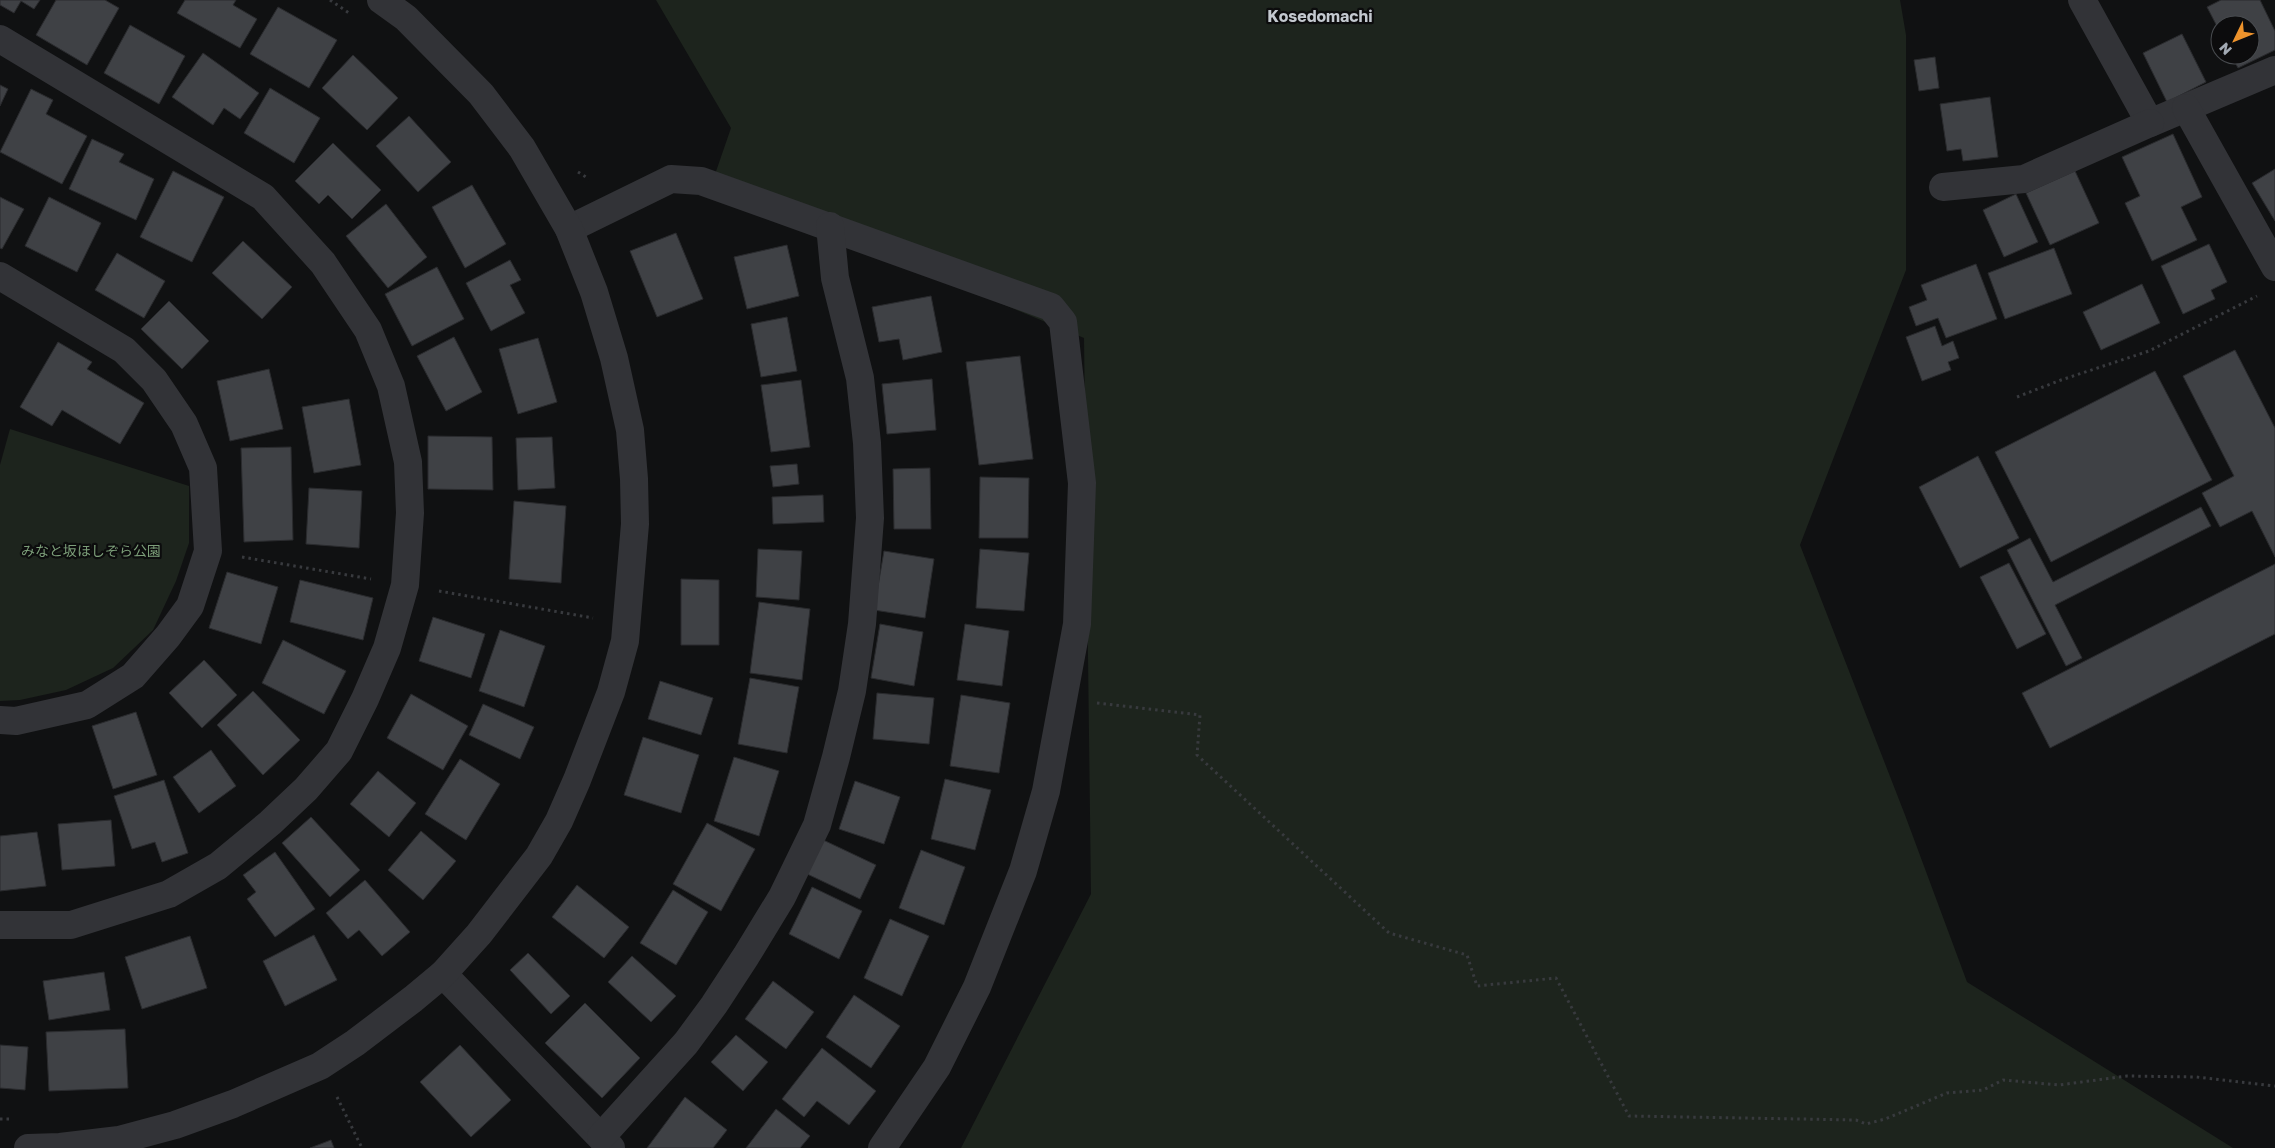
<svg xmlns="http://www.w3.org/2000/svg" width="2275" height="1148" viewBox="0 0 2275 1148" font-family="'Golos Text','Noto Sans JP',sans-serif">
	<style>
		.green { fill: #1d241d }
		.building { fill: #3f4145; stroke: #2a2b2e }
		.lines { fill: none; stroke-linecap: round; stroke-linejoin: round }
		.path { stroke: #383a3e; stroke-width: 3; stroke-dasharray: 2.5 4; stroke-linecap: butt }
		.minor { stroke: #323337; stroke-width: 28 }
		.labels { text-anchor: middle; dominant-baseline: central; stroke-width: 4.5; stroke-linejoin: round; paint-order: stroke }
		.park-label { font-size: 14px; fill: #7c9e79; stroke: #0c0c0d }
		.quarter-label { font-size: 16px; font-weight: bold; fill: #c3c8cf; stroke: #0c0c0d }
	</style>
	<rect width="100%" height="100%" fill="#101112"/>
	<g class="green">
		<path d="M656 0H1900L1906 35V270L1800 545 1905 815 1967 982 2233 1148H961L1091 894 1084 338 712 183 731 128Z"/>
		<path d="M10 429 189 486V543L176 581 153 630 113 668 66 690 20 700 0 701V465Z"/>
	</g>
	<g class="building">
		<path d="M0 0H40L34 9 21 1 14 13 0 5Z"/>
		<path d="M56 0H105L119 8 87 65 36 35Z"/>
		<path d="M185 0H236L233 5 257 19 240 48 177 13Z"/>
		<path d="M2221 0H2260L2275 31V50L2238 68 2231 55H2250V25H2220V32L2207 7Z"/>
		<path d="M278 7 337 40 309 88 250 54Z"/>
		<path d="M130 25 185 56 159 104 104 73Z"/>
		<path d="M2182 34 2206 82 2167 102 2143 53Z"/>
		<path d="M203 53 259 93 240 119 224 108 213 125 172 97Z"/>
		<path d="M353 55 398 98 367 130 322 88Z"/>
		<path d="M1935 57 1939 88 1919 91 1914 60Z"/>
		<path d="M0 85 8 89 0 106Z"/>
		<path d="M270 88 320 118 294 163 244 133Z"/>
		<path d="M31 89 53 100 46 114 87 136 62 184 0 152Z"/>
		<path d="M1990 97 1998 157 1963 161 1961 149 1947 151 1940 104Z"/>
		<path d="M409 116 451 162 418 192 376 146Z"/>
		<path d="M2173 134 2202 197 2181 207 2197 240 2152 261 2125 203 2140 196 2122 157Z"/>
		<path d="M92 139 124 154 119 162 154 179 136 220 69 189Z"/>
		<path d="M333 143 381 190 352 219 328 195 319 204 295 181Z"/>
		<path d="M2275 169V221L2252 183Z"/>
		<path d="M173 171 224 197 192 262 140 237Z"/>
		<path d="M2075 171 2099 223 2050 245 2026 193Z"/>
		<path d="M472 185 506 244 465 268 432 207Z"/>
		<path d="M2016 194 2038 242 2004 257 1983 210Z"/>
		<path d="M0 197 24 209 2 249 0 248Z"/>
		<path d="M49 197 101 223 77 272 25 246Z"/>
		<path d="M386 204 427 257 388 288 346 236Z"/>
		<path d="M676 233 703 299 657 317 630 251Z"/>
		<path d="M243 241 292 287 262 319 212 273Z"/>
		<path d="M2209 244 2227 282 2211 290 2215 299 2183 314 2161 266Z"/>
		<path d="M787 245 799 296 747 309 734 257Z"/>
		<path d="M2054 248 2072 294 2005 319 1988 273Z"/>
		<path d="M117 253 165 281 144 318 95 290Z"/>
		<path d="M510 260 521 280 510 285 525 313 491 331 466 283Z"/>
		<path d="M1976 264 1997 319 1946 338 1938 318 1916 326 1909 307 1927 300 1921 285Z"/>
		<path d="M437 267 464 319 412 346 385 294Z"/>
		<path d="M2142 284 2160 323 2101 350 2083 312Z"/>
		<path d="M931 296 942 352 903 360 899 339 879 342 872 307Z"/>
		<path d="M169 301 209 341 182 369 141 329Z"/>
		<path d="M787 317 797 371 761 377 751 324Z"/>
		<path d="M1935 326 1942 346 1953 341 1959 358 1948 362 1951 370 1922 381 1906 337Z"/>
		<path d="M454 337 482 392 446 411 417 356Z"/>
		<path d="M538 338 557 402 518 414 499 349Z"/>
		<path d="M58 342 92 362 87 369 144 403 120 444 62 410 52 426 20 407Z"/>
		<path d="M2235 350 2275 428V557L2252 511 2220 527 2202 493 2234 476 2183 376Z"/>
		<path d="M1020 356 1033 459 979 465 966 362Z"/>
		<path d="M269 369 283 429 230 441 217 381Z"/>
		<path d="M2155 371 2212 480 2051 562 1995 452Z"/>
		<path d="M932 379 936 430 887 434 882 384Z"/>
		<path d="M801 380 810 447 771 452 761 385Z"/>
		<path d="M349 399 361 465 314 473 302 407Z"/>
		<path d="M428 436 492 437 493 490 428 489Z"/>
		<path d="M552 437 555 488 518 490 516 438Z"/>
		<path d="M291 447 293 540 244 542 241 448Z"/>
		<path d="M1978 456 2019 538 1960 568 1919 487Z"/>
		<path d="M797 464 799 484 773 487 770 466Z"/>
		<path d="M930 468 931 529H894L893 469Z"/>
		<path d="M980 477 1029 478 1028 538H979Z"/>
		<path d="M309 488 362 491 359 548 306 544Z"/>
		<path d="M823 495 824 522 773 524 772 497Z"/>
		<path d="M514 501 566 506 561 583 509 579Z"/>
		<path d="M2201 507 2211 526 2055 605 2082 658 2066 666 2007 550 2030 538 2053 582Z"/>
		<path d="M758 549 802 551 799 600 756 597Z"/>
		<path d="M980 549 1029 553 1024 611 976 608Z"/>
		<path d="M884 551 934 559 925 618 874 610Z"/>
		<path d="M2009 563 2046 634 2017 649 1980 577Z"/>
		<path d="M2275 564V634L2050 748 2022 693Z"/>
		<path d="M227 572 278 587 261 644 209 628Z"/>
		<path d="M681 579 719 580V645H681Z"/>
		<path d="M300 580 373 598 363 640 290 622Z"/>
		<path d="M759 602 810 609 802 680 750 673Z"/>
		<path d="M433 617 485 634 471 678 419 661Z"/>
		<path d="M880 624 923 632 914 686 871 678Z"/>
		<path d="M965 624 1009 631 1002 686 957 680Z"/>
		<path d="M500 630 545 646 524 707 479 691Z"/>
		<path d="M283 640 346 671 324 714 262 683Z"/>
		<path d="M204 660 237 695 202 728 169 693Z"/>
		<path d="M750 678 799 687 787 753 738 744Z"/>
		<path d="M660 681 713 698 701 735 648 719Z"/>
		<path d="M253 691 300 740 263 775 217 725Z"/>
		<path d="M877 693 934 698 929 744 873 739Z"/>
		<path d="M411 694 468 726 443 770 387 738Z"/>
		<path d="M961 695 1010 703 999 773 950 766Z"/>
		<path d="M483 704 534 727 520 759 469 735Z"/>
		<path d="M136 712 157 775 113 789 92 726Z"/>
		<path d="M643 737 699 755 681 813 624 795Z"/>
		<path d="M211 750 236 786 199 813 173 777Z"/>
		<path d="M734 757 779 771 759 836 714 821Z"/>
		<path d="M460 759 500 784 466 840 425 814Z"/>
		<path d="M378 771 416 803 389 837 350 804Z"/>
		<path d="M945 779 991 790 975 850 931 839Z"/>
		<path d="M164 780 188 853 162 862 155 842 132 849 114 796Z"/>
		<path d="M855 781 900 797 884 844 839 829Z"/>
		<path d="M311 817 360 870 330 897 282 843Z"/>
		<path d="M111 820 115 866 62 870 58 824Z"/>
		<path d="M707 823 755 849 721 911 673 884Z"/>
		<path d="M421 831 456 861 423 900 388 870Z"/>
		<path d="M37 832 46 886 0 891V836Z"/>
		<path d="M819 838 876 865 860 899 803 872Z"/>
		<path d="M921 850 965 867 944 925 899 908Z"/>
		<path d="M275 852 315 909 275 937 247 899 256 892 243 875Z"/>
		<path d="M365 880 410 932 382 956 359 930 348 939 326 913Z"/>
		<path d="M577 885 629 927 604 958 552 917Z"/>
		<path d="M812 887 862 911 839 959 789 934Z"/>
		<path d="M673 890 708 912 676 965 640 943Z"/>
		<path d="M890 919 929 936 902 996 864 978Z"/>
		<path d="M314 935 337 980 285 1006 263 961Z"/>
		<path d="M190 936 207 988 142 1009 125 957Z"/>
		<path d="M528 953 570 996 551 1014 510 970Z"/>
		<path d="M632 956 676 996 651 1022 608 982Z"/>
		<path d="M104 972 110 1010 49 1020 43 981Z"/>
		<path d="M773 981 814 1012 786 1049 745 1019Z"/>
		<path d="M854 995 900 1026 871 1068 826 1037Z"/>
		<path d="M585 1003 640 1058 602 1098 545 1043Z"/>
		<path d="M125 1029 128 1088 49 1091 46 1032Z"/>
		<path d="M736 1035 768 1062 743 1091 711 1062Z"/>
		<path d="M0 1045 28 1047 25 1090 0 1088Z"/>
		<path d="M460 1045 511 1100 471 1137 420 1082Z"/>
		<path d="M822 1048 876 1091 849 1125 817 1101 804 1117 782 1099Z"/>
		<path d="M685 1097 727 1130 713 1148H647Z"/>
		<path d="M776 1109 810 1136 800 1148H746Z"/>
		<path d="M331 1140 334 1148H310Z"/>
	</g>
	<g class="lines">
		<g class="path">
			<path d="M330 0 349 13"/>
			<path d="M578 172 589 179"/>
			<path d="M2017 397 2061 380 2149 351 2257 296"/>
			<path d="M242 557 371 579"/>
			<path d="M439 591 593 618"/>
			<path d="M1097 703 1200 715 1197 755 1389 933 1467 955 1477 986 1556 978 1629 1116 1856 1120 1866 1124 1885 1119 1947 1093 1983 1090 2003 1080 2059 1085 2127 1076 2196 1077 2275 1086"/>
			<path d="M337 1097 362 1148"/>
			<path d="M0 1119H9"/>
		</g>
		<g class="minor">
			<path d="M2082 0 2150 123 2275 70"/>
			<path d="M0 39 263 197 323 263 368 330 391 386 408 462 410 513 405 585 387 648 365 699 339 751 306 789 270 823 218 866 169 894 71 925H0"/>
			<path d="M2186 108 2275 267"/>
			<path d="M1943 187 2024 179 2150 123"/>
			<path d="M569 229 671 179 701 181 1051 307 1063 322 1082 483 1077 624 1046 791 1023 871 977 987 937 1067 882 1148"/>
			<path d="M0 276 124 350 154 380 184 424 203 468 208 551 190 606 168 636 133 676 87 705 16 721 0 720"/>
			<path d="M443 974 611 1148"/>
			<path d="M601 1137 686 1043 714 1005 746 956 782 897 817 825 836 757 852 691 862 624 870 518 867 443 860 378 835 278 830 226"/>
			<path d="M28 1148 60 1147 119 1140 175 1125 233 1104 320 1066 355 1043 413 999 443 974 479 934 539 856 559 821 577 780 611 692 625 641 635 524 634 479 630 430 614 358 594 292 569 229 522 148 481 94 406 18 381 0"/>
		</g>
	</g>
	<g class="labels">
		<g class="park-label">
			<text x="91" y="550">みなと坂ほしぞら公園</text>
		</g>
		<g class="quarter-label">
			<text x="1320" y="16">Kosedomachi</text>
		</g>
	</g>
	<g transform="translate(2235 40) rotate(227)"><circle r="24" fill="#0c0c0d" stroke="#484b4f"/>
	<path d="M0-4L9 19L0 12L-9 19Z" fill="#ee932c"/>
	<text y="-8" font-size="14" font-weight="bold" text-anchor="middle" fill="#a2a9b3">N</text>
	</g>
</svg>
